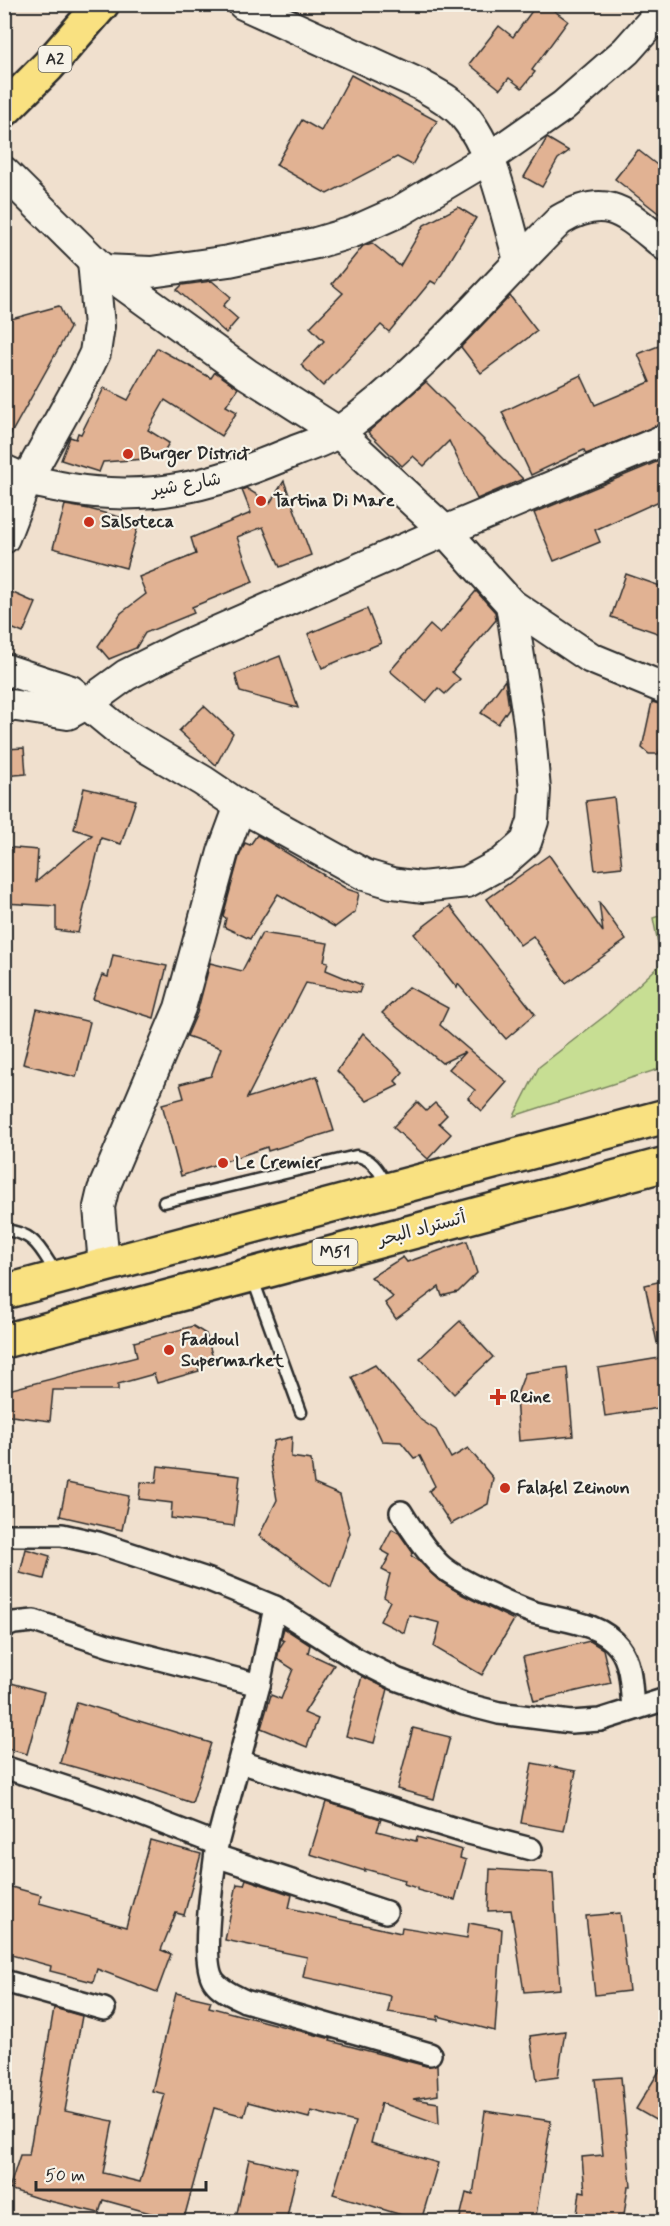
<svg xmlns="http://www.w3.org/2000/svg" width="670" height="2226" viewBox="0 0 670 2226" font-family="Mynerve,'Playpen Sans Arabic',sans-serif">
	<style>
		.green { fill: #c7de93; stroke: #79845f; stroke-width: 1.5 }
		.building { fill: #e1b293; stroke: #2b2b2b; stroke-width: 1.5 }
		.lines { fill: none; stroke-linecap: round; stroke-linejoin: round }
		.lane-casing { stroke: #2b2b2b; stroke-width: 15 }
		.street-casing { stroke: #2b2b2b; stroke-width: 26 }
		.secondary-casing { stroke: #2b2b2b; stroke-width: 34 }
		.primary-casing { stroke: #2b2b2b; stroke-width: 38 }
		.highway-casing { stroke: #2b2b2b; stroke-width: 38 }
		.lane { stroke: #f7f3e8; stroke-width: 10 }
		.street { stroke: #f7f3e8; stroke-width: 21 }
		.secondary { stroke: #f7f3e8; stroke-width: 30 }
		.primary { stroke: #f9e181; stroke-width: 33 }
		.highway { stroke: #f9e181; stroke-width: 33 }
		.poi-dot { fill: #c8321e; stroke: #f7f3e8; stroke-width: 2 }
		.labels { text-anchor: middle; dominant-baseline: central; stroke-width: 4.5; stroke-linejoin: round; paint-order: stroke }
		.shield { fill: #f7f3e8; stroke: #686764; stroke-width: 1.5 }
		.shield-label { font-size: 16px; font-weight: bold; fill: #2b2b2b }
		.poi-label { font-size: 18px; font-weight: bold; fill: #2b2b2b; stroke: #f7f3e8; text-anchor: start }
		.street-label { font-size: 18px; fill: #2b2b2b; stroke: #f7f3e8 }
	</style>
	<rect width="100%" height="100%" fill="#f0e0ce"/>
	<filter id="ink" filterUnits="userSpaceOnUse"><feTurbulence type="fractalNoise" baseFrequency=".0167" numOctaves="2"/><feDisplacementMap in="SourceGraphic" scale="12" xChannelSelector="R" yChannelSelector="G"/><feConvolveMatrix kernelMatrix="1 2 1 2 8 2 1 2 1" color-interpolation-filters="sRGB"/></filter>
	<g filter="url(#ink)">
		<path class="green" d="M665 914V1067L514 1116 539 1067 606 1015 662 963 653 918Z"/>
		<g class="building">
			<path d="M537 4H545L568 21 532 70 535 72 522 88 509 78 500 89 469 64 499 26 513 37Z"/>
			<path d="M351 75 437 121 412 165 397 157 327 194 276 165 302 120 321 131Z"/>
			<path d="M547 138 569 151 558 159 542 187 524 177Z"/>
			<path d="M638 150 666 172V219L615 179Z"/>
			<path d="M458 207 476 218 436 284 431 281 389 332 381 325 323 386 301 365 324 341 310 327 343 293 332 284 363 246 372 243 400 266 424 225Z"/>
			<path d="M212 281 231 297 223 306 238 319 226 333 177 290 182 285Z"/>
			<path d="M510 296 537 331 481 373 461 347Z"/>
			<path d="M59 306 70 328 4 446V321Z"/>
			<path d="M666 343V422L586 454 584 450 531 475 502 412 581 375 595 405 650 382 638 354Z"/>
			<path d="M157 348 211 378 215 372 238 388 226 406 237 412 221 436 165 400 148 430 169 443 160 458 103 462 99 472 61 460 70 437 76 439 78 433 81 434 104 388 128 400Z"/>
			<path d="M426 382 523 479 477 499 449 441 424 466 413 456 402 466 368 432Z"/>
			<path d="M666 458V498L595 530 600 542 554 561 534 513Z"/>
			<path d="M284 481 311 555 280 567 263 527 237 537 253 582 192 607 194 613 145 633 136 648 109 659 98 646 121 613 146 594 139 577 196 554 191 538 251 513 242 490 246 488 270 503Z"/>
			<path d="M65 505 89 509 139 522 126 568 53 548Z"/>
			<path d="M626 574 666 588V636L611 617Z"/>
			<path d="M4 589 36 603 23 633 4 625Z"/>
			<path d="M476 591 495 612 496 620 452 672 460 679 445 694 438 688 426 702 390 671 430 625 440 634Z"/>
			<path d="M367 609 381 643 322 668 308 634Z"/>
			<path d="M280 656 298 708 240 692 235 674Z"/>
			<path d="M505 680 509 708 498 724 481 713Z"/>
			<path d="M652 702 666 706V751L660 750 658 754H649L642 748Z"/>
			<path d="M204 706 233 733 216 765 179 731Z"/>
			<path d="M24 748 26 774 4 776V749Z"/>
			<path d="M84 788 136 800 121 844 101 838 78 933 56 930V906L4 903V847L38 850 36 882 92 835 74 829Z"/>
			<path d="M614 797 622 867 595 870 586 801Z"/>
			<path d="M257 835 347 889 359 893 355 912 335 927 278 894 250 939 224 927 226 918 223 916 239 857 245 843 250 845Z"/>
			<path d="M549 855 603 932 599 902 626 940 566 983 533 936 520 945 487 899Z"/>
			<path d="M450 906 535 1014 506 1039 458 984 457 988 414 934Z"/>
			<path d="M262 933 328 943 324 961 328 962 326 970 362 985 359 993 306 983 247 1098 317 1076 334 1131 268 1151 267 1147 181 1176 162 1104 184 1098 180 1084 211 1076 221 1048 187 1036 197 1013 210 963 242 971Z"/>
			<path d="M113 955 167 966 154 1018 93 999 102 975 108 977Z"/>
			<path d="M409 987 448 1008 440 1025 507 1082 482 1111 468 1098 475 1090 449 1069 465 1052 442 1063 382 1013Z"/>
			<path d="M37 1009 90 1022 76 1077 23 1064Z"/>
			<path d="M363 1033 403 1072 395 1081 399 1085 367 1101 337 1071Z"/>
			<path d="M417 1102 426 1111 435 1103 447 1115 439 1123 451 1134 428 1159 393 1127Z"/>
			<path d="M467 1241 477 1273 458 1292 442 1296 439 1287 396 1319 385 1303 393 1297 371 1277 403 1257 407 1262Z"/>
			<path d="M666 1280V1342L657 1343 645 1285Z"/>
			<path d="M460 1321 493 1357 454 1394 420 1358Z"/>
			<path d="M193 1326 206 1334 213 1358 197 1363 199 1371 157 1383 154 1374 118 1384V1390H53L50 1421 4 1415V1391L137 1357 134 1342Z"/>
			<path d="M666 1357V1407L605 1416 598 1368Z"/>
			<path d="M375 1365 421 1420 436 1430 451 1458 468 1448 493 1478 488 1504 451 1524 429 1491 435 1486 420 1456 414 1458 401 1442 382 1441 352 1377Z"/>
			<path d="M567 1367 573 1436 519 1441 516 1397 525 1373Z"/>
			<path d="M292 1437 291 1457 311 1460 314 1484 340 1495 350 1533 331 1587 259 1536 277 1500 270 1458 274 1441Z"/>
			<path d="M158 1466 240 1476 234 1526 171 1518 172 1503 139 1499 141 1482 156 1483Z"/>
			<path d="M67 1483 129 1496 122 1530 60 1516Z"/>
			<path d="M392 1529 399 1533 413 1553 411 1556 418 1560 438 1580 463 1595 514 1620 482 1675 434 1647 440 1623 409 1615 404 1633 380 1621 390 1601 384 1597 390 1574 382 1570 390 1555 381 1550Z"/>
			<path d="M26 1549 50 1556 44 1579 20 1573Z"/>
			<path d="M284 1628 310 1645 308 1653 334 1665 304 1713 318 1719 307 1747 261 1728 271 1695 281 1699 293 1669 277 1659 280 1647 284 1641 281 1639Z"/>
			<path d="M590 1641 603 1649 611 1683 534 1701 523 1657Z"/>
			<path d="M362 1676 388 1689 374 1743 346 1736Z"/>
			<path d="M4 1681 44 1692 27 1754 4 1748Z"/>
			<path d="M77 1702 211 1743 192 1803 142 1786 60 1763Z"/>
			<path d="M413 1728 450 1737 434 1799 397 1789Z"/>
			<path d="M532 1763 576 1771 564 1831 521 1823Z"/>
			<path d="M326 1802 381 1819 377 1831 416 1841 417 1837 462 1850 460 1858 466 1860 455 1900 417 1890V1888L404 1884 405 1880 365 1869V1871L310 1854Z"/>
			<path d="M150 1840 201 1854 184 1915 176 1913 161 1950 171 1954 157 1992 97 1969 93 1982 50 1971 51 1966 4 1953V1885L41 1895 39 1903 126 1927Z"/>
			<path d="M490 1869 553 1873 560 1989 524 1992 511 1910 488 1911Z"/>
			<path d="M246 1879 292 1895 289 1908 401 1933 402 1927 467 1938 469 1923 502 1929 495 2031 438 2016V2020L388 2012 391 1996 303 1977 307 1957 225 1940 237 1884 244 1885Z"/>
			<path d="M620 1913 629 1991 595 1995 586 1916Z"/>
			<path d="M176 1993 211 2001 209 2007 331 2039 330 2041 426 2066 437 2064 438 2095 413 2099 438 2103 439 2124 381 2103 371 2143 438 2163 421 2221 333 2194 355 2122 311 2111 309 2118 248 2102 244 2116 214 2108 183 2222 103 2200 99 2213 37 2198 9 2189 20 2155H29L54 2008 82 2016 65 2111 113 2121 103 2173 140 2182 165 2094 152 2091Z"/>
			<path d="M565 2031 558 2077 537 2080 530 2036Z"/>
			<path d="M666 2060V2126L636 2109Z"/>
			<path d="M621 2077 631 2186H628L623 2222H576L580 2191 585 2192 582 2157 603 2155 595 2079Z"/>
			<path d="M485 2111 551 2121 535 2222H459L466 2193 473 2195Z"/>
			<path d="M249 2159 297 2170 286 2222H235Z"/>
		</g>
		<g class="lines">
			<defs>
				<g id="lane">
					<path d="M164 1202 356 1156C373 1158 379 1172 387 1185"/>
					<path d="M4 1230C36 1233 40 1249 56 1273"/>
					<path d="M252 1277 301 1412"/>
				</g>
				<g id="street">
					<path d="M401 1512C412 1530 424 1549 439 1564 454 1579 510 1604 532 1612 561 1621 599 1621 619 1647 632 1664 631 1688 633 1709"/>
					<path d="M4 1535H62L98 1543 207 1579 275 1607 356 1659 396 1679 464 1704 499 1713 571 1722 600 1720 666 1699"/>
					<path d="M4 1627 14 1623 34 1621 110 1646 259 1685"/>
					<path d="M240 1762 465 1832 531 1849"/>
					<path d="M4 1767 101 1799 217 1844 259 1685 275 1607"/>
					<path d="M217 1844C214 1871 199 1961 214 1981 221 1991 235 1996 245 2001L430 2054"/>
					<path d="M216 1856 386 1912"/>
					<path d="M4 1981 104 2009"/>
				</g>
				<g id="secondary">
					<path d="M243 4 419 84C434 93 450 100 462 113 495 151 505 213 519 260"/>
					<path d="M4 172 103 270 247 374 338 432 445 531 511 604 591 658 666 689"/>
					<path d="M103 270 151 272 229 261 316 243 353 232 400 211 489 158 563 106 626 51 666 6"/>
					<path d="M4 470C27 482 41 483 65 488 149 503 213 486 290 453 306 446 326 441 340 431 423 372 488 291 560 220 609 191 627 215 666 246"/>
					<path d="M4 538 26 481 83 378 95 353 99 326 93 261"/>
					<path d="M4 669 71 691 122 733 203 781 240 806 365 875 392 883 422 887 467 882 502 863 526 842 533 821 535 790 529 723 511 604"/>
					<path d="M4 704 68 714 86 704 126 675 186 645 445 531 666 439"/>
					<path d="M104 1265 99 1207 103 1190 180 1008 223 852 240 806"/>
				</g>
				<path id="primary" d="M4 110 48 66 102 4"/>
				<g id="highway">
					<path d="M4 1292 666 1116"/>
					<path d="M4 1341 666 1164"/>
				</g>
			</defs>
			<use href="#lane" class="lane-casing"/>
			<use href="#street" class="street-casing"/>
			<use href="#secondary" class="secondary-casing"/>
			<use href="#primary" class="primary-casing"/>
			<use href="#highway" class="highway-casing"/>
			<use href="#lane" class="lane"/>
			<use href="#street" class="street"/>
			<use href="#secondary" class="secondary"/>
			<use href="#primary" class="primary"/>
			<use href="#highway" class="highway"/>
		</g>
	</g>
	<g class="poi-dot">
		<circle cx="128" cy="454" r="6"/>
		<circle cx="261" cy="501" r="6"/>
		<circle cx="89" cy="522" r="6"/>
		<circle cx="223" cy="1163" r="6"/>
		<circle cx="169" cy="1350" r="6"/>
		<path d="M495 1388h6v6h6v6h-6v6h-6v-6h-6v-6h6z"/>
		<circle cx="505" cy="1488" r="6"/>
	</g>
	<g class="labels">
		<g class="shield">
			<rect x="38.5" y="46" width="33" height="26" rx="4.5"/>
			<rect x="312.5" y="1239" width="45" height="26" rx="4.5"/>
		</g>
		<g class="shield-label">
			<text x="55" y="59">A2</text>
			<text x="335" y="1252">M51</text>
		</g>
		<g class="poi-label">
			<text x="140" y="454">Burger District</text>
			<text x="273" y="501">Tartina Di Mare</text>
			<text x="101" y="522">Salsoteca</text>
			<text x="235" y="1163">Le Cremier</text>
			<text x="181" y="1340">Faddoul<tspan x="181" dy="21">Supermarket</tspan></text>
			<text x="510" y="1397">Reine</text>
			<text x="517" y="1488">Falafel Zeinoun</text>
		</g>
		<g class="street-label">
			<text transform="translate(186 485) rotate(-10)">شارع شير</text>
			<text transform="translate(422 1229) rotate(-15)">أتستراد البحر</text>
		</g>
	</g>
	<rect width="670" height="2226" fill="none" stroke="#f7f3e8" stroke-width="24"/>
	<rect x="12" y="12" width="646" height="2202" fill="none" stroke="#2b2b2b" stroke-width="2" filter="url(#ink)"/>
	<path d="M36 2181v9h170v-9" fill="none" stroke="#2b2b2b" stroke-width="3"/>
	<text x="45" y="2181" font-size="18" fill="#2b2b2b" stroke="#f7f3e8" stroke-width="4.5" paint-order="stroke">50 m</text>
</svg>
